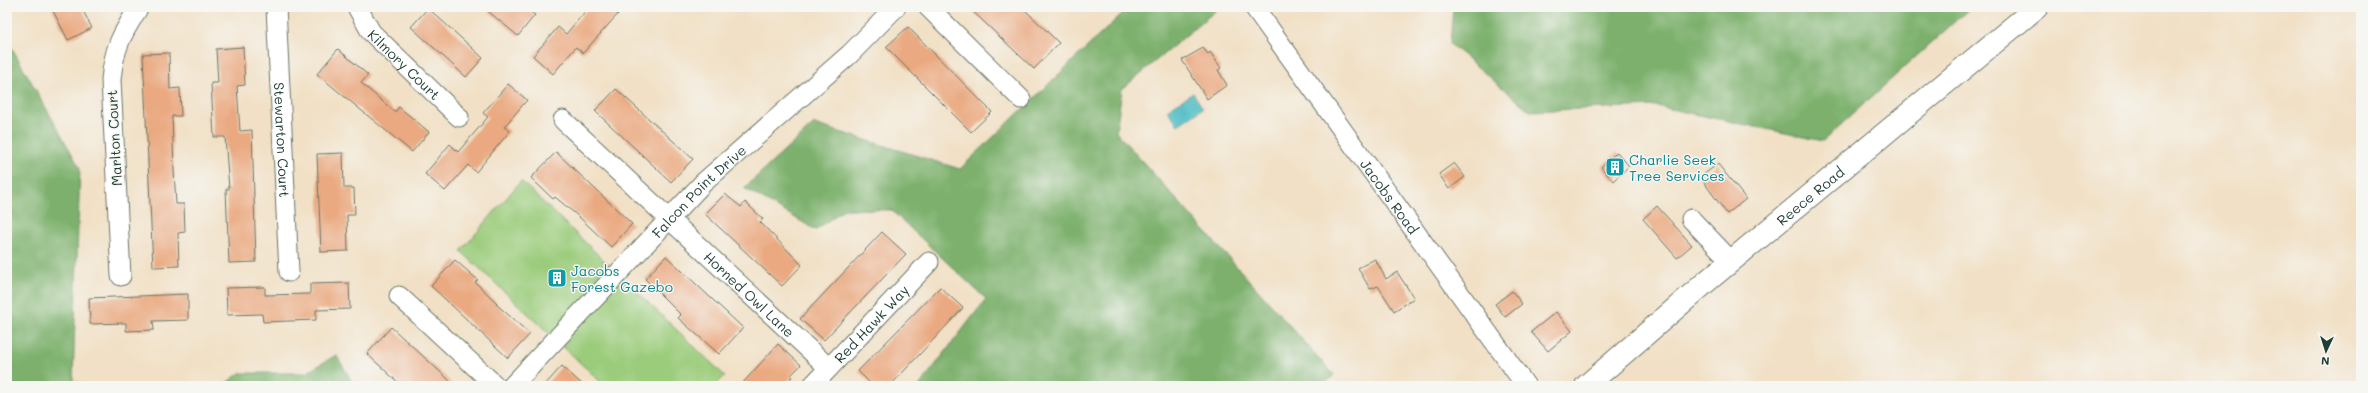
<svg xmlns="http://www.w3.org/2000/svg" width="2368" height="393" viewBox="0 0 2368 393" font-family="Mali,sans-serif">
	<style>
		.green { fill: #9bcc7c; stroke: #5d8458 }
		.forest { fill: #7cb06c; stroke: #4e7650 }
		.water { fill: #4cbbc2; stroke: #367c7b }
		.building { fill: #eaa980 }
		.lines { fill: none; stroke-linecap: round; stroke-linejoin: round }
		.minor-casing { stroke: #687667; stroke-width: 21 }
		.major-casing { stroke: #687667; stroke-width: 24 }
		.minor { stroke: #fff; stroke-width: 19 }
		.major { stroke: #fff; stroke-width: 22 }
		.labels { text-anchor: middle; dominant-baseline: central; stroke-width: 3; stroke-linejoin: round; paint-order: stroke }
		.street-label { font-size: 14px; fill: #1f3d34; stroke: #f6f6f2 }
		.culture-label { font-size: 14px; fill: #0d838f; stroke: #f6f6f2; text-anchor: start }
	</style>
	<rect width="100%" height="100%" fill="#f6f6f2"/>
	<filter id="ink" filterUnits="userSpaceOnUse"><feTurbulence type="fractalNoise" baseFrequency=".025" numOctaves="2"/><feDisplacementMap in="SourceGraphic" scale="8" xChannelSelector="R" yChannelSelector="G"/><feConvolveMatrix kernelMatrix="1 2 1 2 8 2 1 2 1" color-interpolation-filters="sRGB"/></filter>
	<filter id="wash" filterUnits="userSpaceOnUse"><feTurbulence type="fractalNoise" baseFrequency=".012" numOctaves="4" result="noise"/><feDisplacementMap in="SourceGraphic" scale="16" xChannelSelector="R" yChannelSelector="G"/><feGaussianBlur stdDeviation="0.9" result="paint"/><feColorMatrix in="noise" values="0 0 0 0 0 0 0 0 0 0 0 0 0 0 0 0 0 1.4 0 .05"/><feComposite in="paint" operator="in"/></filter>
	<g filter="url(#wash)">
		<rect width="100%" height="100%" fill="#f1e0c5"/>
		<path class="green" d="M521 181 725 376 715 386H605L461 251Z"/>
		<g class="forest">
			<path d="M1129 7H1220L1122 89 1116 132 1334 375 1323 386H919L986 299 891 210 844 209 816 230 744 188 814 124 960 169Z"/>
			<path d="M1453 7H1971L1823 141 1656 106 1530 111 1450 44Z"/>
			<path d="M7 39 80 168 73 381 91 386H7Z"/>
			<path d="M336 355 355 386H222L240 373H306Z"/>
		</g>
		<path class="water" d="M1193 93 1203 108 1178 125 1167 110Z"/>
		<g id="blocks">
			<g class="building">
				<path d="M51 7H81L92 28 68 40Z"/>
				<path d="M483 7H524L535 15 518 36Z"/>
				<path d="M589 7H610L618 14 583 53 576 47 553 74 533 56 558 27 566 34Z"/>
				<path d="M968 7H1022L1059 43 1034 69Z"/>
				<path d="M428 8 483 58 466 77 411 27Z"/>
				<path d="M908 27 992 112 971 132 886 47Z"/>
				<path d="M243 47 245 85 237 86 240 131 252 130 256 262 229 263 226 189H229L225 137H214L211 83H218L216 49Z"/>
				<path d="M1203 48 1208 54 1210 52 1221 68 1218 70 1227 85 1207 99 1182 60Z"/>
				<path d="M338 49 368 75 361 83 395 112 399 107 429 132 412 152 317 74Z"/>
				<path d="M169 53 170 89 180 88 181 116H172L174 170 176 204H184L185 232 178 233 179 266 153 267 143 54Z"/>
				<path d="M508 84 527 100 504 127 510 131 476 172 468 165 445 191 425 174 450 144 458 152 488 117 483 113Z"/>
				<path d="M616 89 693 159 671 182 595 111Z"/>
				<path d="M556 152 632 224 611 247 578 216 555 197 553 199 531 178Z"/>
				<path d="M1617 152 1629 166 1613 181 1601 167Z"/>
				<path d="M343 153 344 188H354L355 215H347L348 251 321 252 317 154Z"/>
				<path d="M1454 163 1465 177 1449 189 1439 174Z"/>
				<path d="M1718 164 1746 199 1727 214 1700 177Z"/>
				<path d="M725 194 741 207 745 202 763 219 760 222 802 265 782 286 705 214Z"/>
				<path d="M1657 206 1692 245 1677 258 1643 219Z"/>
				<path d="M882 232 906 254 824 340 800 319Z"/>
				<path d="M666 256 743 328 719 354 678 318 681 315 645 279Z"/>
				<path d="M1375 259 1386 279 1397 272 1414 298 1394 311 1378 286 1370 289 1358 268Z"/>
				<path d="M455 260 478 280 475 282 497 303 496 304 530 334 508 358 431 286Z"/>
				<path d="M349 283 350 309 316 310V320L263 322 262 314 227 315 226 288 265 287V295L310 294V284Z"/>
				<path d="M940 287 963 308 890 386H873L858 371Z"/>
				<path d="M1512 291 1522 304 1505 317 1495 304Z"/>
				<path d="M188 294V320L153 321 154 330 126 331V323L90 324 89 298Z"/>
				<path d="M1556 312 1572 331 1548 351 1531 332Z"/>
				<path d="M391 327 447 378 453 386H402L367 354Z"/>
				<path d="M778 344 801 365 790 376 792 377 783 386H740Z"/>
				<path d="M562 366 584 386H544Z"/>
			</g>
		</g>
	</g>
	<g filter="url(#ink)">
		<use href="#blocks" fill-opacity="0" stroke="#687667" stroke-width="1"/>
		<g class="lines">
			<defs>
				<g id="minor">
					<path id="s1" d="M276 7 289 272"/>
					<path id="s2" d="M357 7 371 32 459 117"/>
					<path d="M928 7 1021 99"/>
					<path id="s3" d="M1254 7 1526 386"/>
					<path id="s4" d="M563 120 829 368"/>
					<path d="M1691 219 1731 261"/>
					<path d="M121 276 111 80C114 47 122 34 139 7"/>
					<path d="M399 296 496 386"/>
					<path id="s5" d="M512 386 703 183 850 54 896 7"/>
					<path id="s6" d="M812 386 929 262"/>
				</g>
				<g id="major">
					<path id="s7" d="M1586 386 1706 282 2037 7"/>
				</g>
			</defs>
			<use href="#minor" class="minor-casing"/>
			<use href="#major" class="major-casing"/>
			<use href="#minor" class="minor"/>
			<use href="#major" class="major"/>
		</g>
	</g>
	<defs>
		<symbol id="building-square" viewBox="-11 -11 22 22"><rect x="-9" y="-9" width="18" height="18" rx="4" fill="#0f9aa8" stroke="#f6f6f2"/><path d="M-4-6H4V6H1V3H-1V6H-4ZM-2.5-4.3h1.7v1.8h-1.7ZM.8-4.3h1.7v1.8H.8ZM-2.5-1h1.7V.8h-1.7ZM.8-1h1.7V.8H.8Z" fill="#fff"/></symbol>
	</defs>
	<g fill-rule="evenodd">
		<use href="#building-square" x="1604" y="156" width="22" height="22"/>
		<use href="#building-square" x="546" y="267" width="22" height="22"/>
	</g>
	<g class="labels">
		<g class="street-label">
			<text stroke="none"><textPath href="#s2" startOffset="75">Kilmory Court</textPath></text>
			<text transform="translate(114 138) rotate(-93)">Marlton Court</text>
			<text stroke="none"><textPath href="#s1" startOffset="133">Stewarton Court</textPath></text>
			<text stroke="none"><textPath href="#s5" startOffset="270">Falcon Point Drive</textPath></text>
			<text stroke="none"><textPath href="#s3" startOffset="233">Jacobs Road</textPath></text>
			<text stroke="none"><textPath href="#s7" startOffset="294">Reece Road</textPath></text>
			<text stroke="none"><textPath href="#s4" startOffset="255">Horned Owl Lane</textPath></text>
			<text stroke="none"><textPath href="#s6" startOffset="86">Red Hawk Way</textPath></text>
		</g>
		<g class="culture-label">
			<text x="1629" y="159">Charlie Seek<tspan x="1629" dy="16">Tree Services</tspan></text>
			<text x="571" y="270">Jacobs<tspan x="571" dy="16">Forest Gazebo</tspan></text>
		</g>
	</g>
	<rect width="2368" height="393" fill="none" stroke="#f6f6f2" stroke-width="24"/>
	<g transform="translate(2326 351) rotate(184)" stroke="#f6f6f2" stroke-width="3" paint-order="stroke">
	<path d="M0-3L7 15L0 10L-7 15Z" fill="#1f3d34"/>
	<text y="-6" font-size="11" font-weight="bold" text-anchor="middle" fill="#1f3d34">N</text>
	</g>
</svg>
